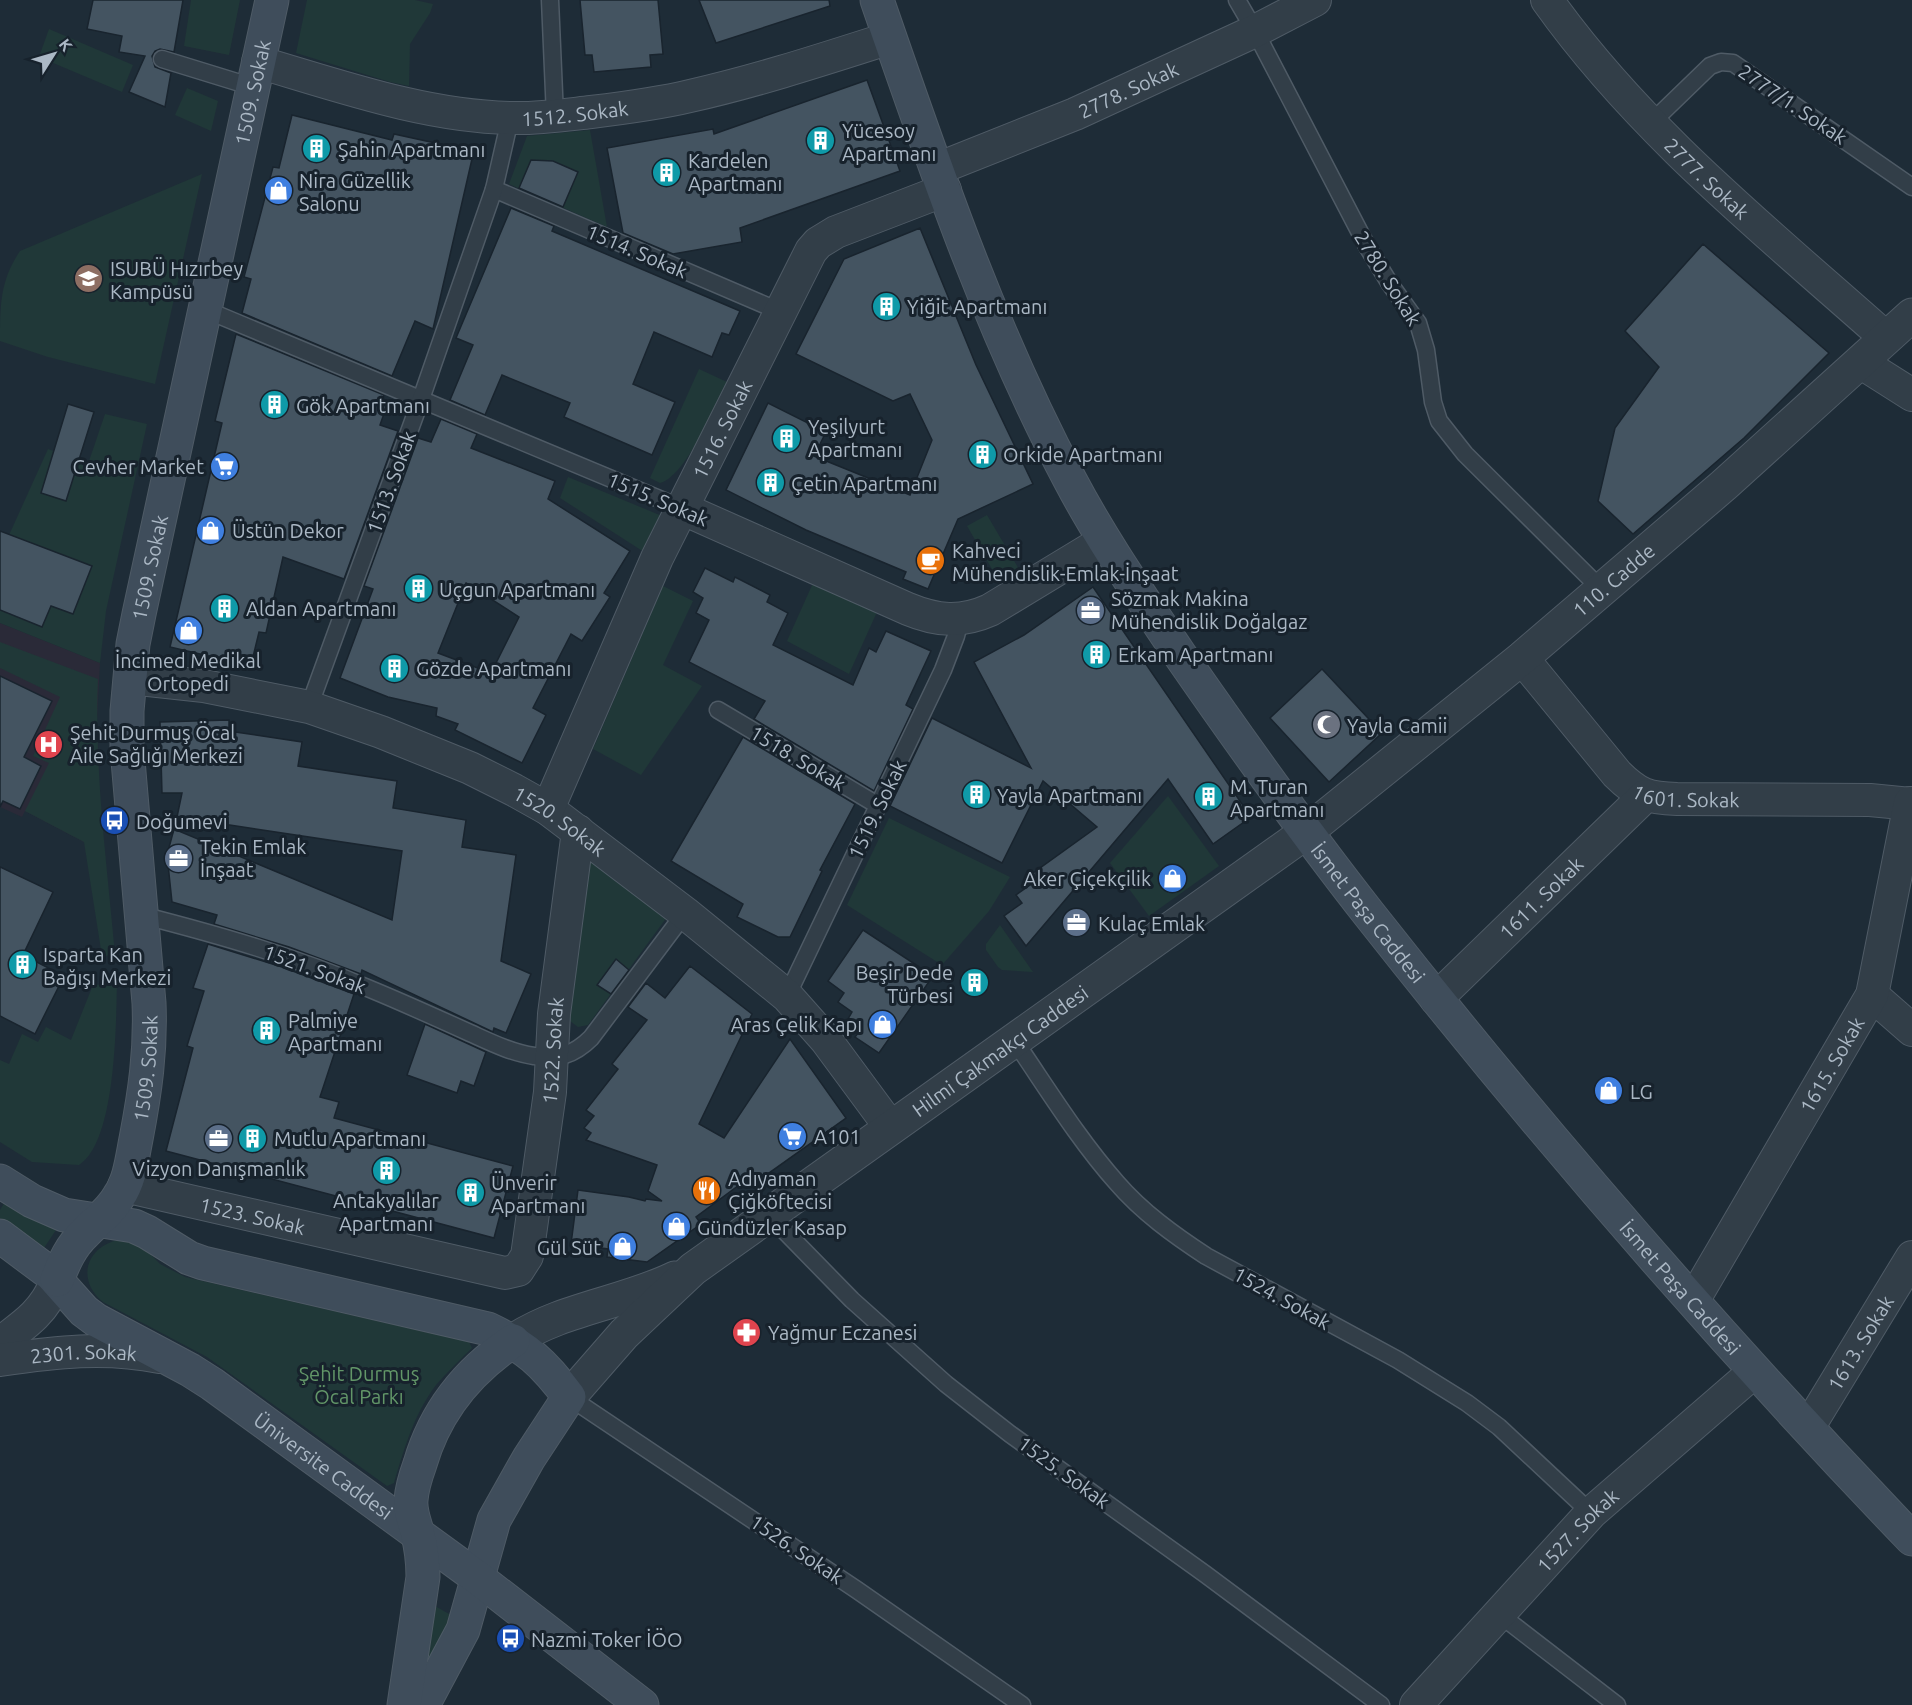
<svg xmlns="http://www.w3.org/2000/svg" width="1912" height="1705" viewBox="0 0 1912 1705" font-family="Ubuntu,sans-serif">
	<style>
		.medical { fill: #2a2a38 }
		.green { fill: #203838 }
		.building { fill: #445461; stroke: #19242e; stroke-width: 1.5; fill-rule: evenodd }
		.lines { fill: none; stroke-linecap: round; stroke-linejoin: round }
		.service-casing { stroke: #4f5b66; stroke-width: 19 }
		.minor-casing { stroke: #4f5b66; stroke-width: 34 }
		.tertiary-casing { stroke: #4f5b66; stroke-width: 35 }
		.secondary-casing { stroke: #4f5b66; stroke-width: 35 }
		.service { stroke: #323e48; stroke-width: 16 }
		.minor { stroke: #323e48; stroke-width: 32 }
		.tertiary { stroke: #323e48; stroke-width: 33 }
		.secondary { stroke: #3f4d5b; stroke-width: 33 }
		.labels { text-anchor: middle; dominant-baseline: central; stroke-width: 6; stroke-linejoin: round; paint-order: stroke }
		.street-label { font-size: 20px; fill: #abb8c5; stroke: #17222c }
		.poi-label { font-size: 20px; fill: #abb8c5; stroke: #17222c; text-anchor: start }
		.park-label { font-size: 20px; fill: #629668; stroke: #17222c }
	</style>
	<rect width="100%" height="100%" fill="#1e2c37"/>
	<path class="medical" d="M0 623 100 663 97 719 99 769 84 842 25 811 22 817 0 807Z"/>
	<g class="green">
		<path d="M191 0H240L229 55 184 46Z"/>
		<path d="M307 0H415L433 4 430 13 410 44 409 86 390 82 296 53Z"/>
		<path d="M49 29 133 65 122 92 39 57Z"/>
		<path d="M187 88 218 101 211 131 175 115Z"/>
		<path d="M590 130 607 227 509 184 527 136Z"/>
		<path d="M202 174 155 384 48 357 0 341C0 304 0 281 20 251Z"/>
		<path d="M699 369 727 382C716 406 685 477 660 483L650 478Z"/>
		<path d="M105 414 147 424 106 611 100 663 0 623V555L48 449 88 464Z"/>
		<path d="M568 477 662 516 644 552 560 498Z"/>
		<path d="M987 515 1020 571 1000 583 967 526Z"/>
		<path d="M813 583 877 612 849 674 787 641Z"/>
		<path d="M663 586 693 601 663 665 702 686 641 775 593 749Z"/>
		<path d="M0 642 98 679C94 771 107 863 115 955L102 956 84 842 25 811 49 763 33 756 60 697 0 668Z"/>
		<path d="M1168 796 1219 866 1149 916 1110 863Z"/>
		<path d="M889 818 1010 877 989 911 942 965 847 905Z"/>
		<path d="M589 860 667 917 588 1025 578 1027 570 1021 569 1015Z"/>
		<path d="M1000 925 1033 972 1002 970 998 967 986 950V944Z"/>
		<path d="M117 983C116 1024 116 1142 79 1165L32 1162 0 1142V1060L9 1064 22 1034 38 1042 46 1027 71 1040 93 985Z"/>
		<path d="M6 1200 56 1230 44 1248 0 1218V1210Z"/>
		<path d="M124 1239 144 1248 160 1264 185 1277 469 1342 472 1348C460 1360 447 1372 436 1385 414 1414 404 1449 394 1483L387 1486 207 1357 103 1302C74 1278 88 1243 124 1239Z"/>
		<path d="M435 1606 456 1618 414 1693Z"/>
	</g>
	<g class="building">
		<path d="M93 0H183L174 52 160 49 155 51 152 56 155 67 171 73 165 107 129 92 145 56 119 52 122 36 87 29Z"/>
		<path d="M580 0H658L663 54 650 55 651 67 594 72 592 55H585Z"/>
		<path d="M699 0H829L830 6 716 43Z"/>
		<path d="M867 80 900 171 740 228 742 242 673 254 623 233 607 148 713 129 714 134Z"/>
		<path d="M292 115 392 140 394 134 458 148 456 156 472 159 433 329 415 321 392 376 242 313 251 279 244 277 273 167 279 168Z"/>
		<path d="M531 160 553 161 578 172 563 207 519 188Z"/>
		<path d="M511 208 554 226 552 231 740 311 729 335 722 333 712 357 654 332 633 384 675 402 652 455 564 417 570 403 502 375 485 415 450 400 473 345 456 338Z"/>
		<path d="M920 228 976 365 1033 484 958 519 928 589 903 579 906 572 806 530 726 490 768 403 826 432 814 456 910 495 932 440 910 394 893 401 796 354 844 259Z"/>
		<path d="M1703 244 1829 353 1744 438 1633 534 1598 501 1615 428 1659 367 1625 331Z"/>
		<path d="M236 334 384 395 381 403 387 405 380 425 398 431 344 579 283 557 266 633 259 632 252 661 231 656 230 661 170 647 222 423 215 421Z"/>
		<path d="M68 404 94 412 66 501 41 493Z"/>
		<path d="M441 419 477 434 471 448 555 481 548 499 630 551 604 593 610 597 582 641 571 634 533 708 546 715 522 763 455 730 458 724 436 716 437 708 388 697 340 678 373 589 364 586 418 438 431 442ZM466 583 519 617 491 673 438 653Z"/>
		<path d="M0 531 92 566 73 614 51 606 42 627 0 610Z"/>
		<path d="M705 568 733 582 735 577 770 595 767 602 788 613 773 645 853 685 869 648 876 652 886 631 931 651 906 705 913 709 874 791 754 719 765 701 689 662 709 620 696 613 703 598 693 592Z"/>
		<path d="M1093 587 1251 817 1213 844 1168 779 1026 946 1004 916 1022 903 1016 895 1037 880 1029 876 1097 827 1043 781 1002 863 890 806 932 718 1031 768 974 662 1024 635Z"/>
		<path d="M1322 669 1382 733 1329 782 1270 718Z"/>
		<path d="M0 676 52 701 24 757 41 766 20 809 3 801 0 807Z"/>
		<path d="M229 720V731L302 742 298 766 397 781 393 808 466 820 462 847 516 855 501 961 531 974 506 1033 494 1028 493 1032 362 970 361 974 289 947 214 924 217 915 172 902 167 855 174 829 392 920 402 851 177 817 182 793H162L160 722Z"/>
		<path d="M743 737 855 804 820 870 822 871 790 937H778L737 917 743 904 671 861Z"/>
		<path d="M0 867 53 892 23 955 64 976 35 1034 0 1016Z"/>
		<path d="M863 930 933 976 879 1053 855 1037 862 1028 848 1019 852 1012 838 1002 844 993 828 981Z"/>
		<path d="M208 944 282 967 354 994 320 1097 339 1102 334 1118 513 1166 494 1238 166 1151 193 1048 187 1046 204 991 193 988Z"/>
		<path d="M616 959 629 970 611 994 597 985Z"/>
		<path d="M690 966 752 1014 699 1124 724 1138 790 1039 846 1118 755 1183 750 1177 696 1217 701 1224 647 1262 607 1257 608 1249 571 1244 578 1190 629 1197 645 1201 646 1199 662 1201 648 1191 657 1165 586 1140 591 1133 584 1128 594 1116 586 1110 618 1069 612 1064 647 1020 628 1007 646 983 665 998Z"/>
		<path d="M425 1024 486 1052 474 1086 461 1081 457 1093 407 1075Z"/>
	</g>
	<g class="lines">
		<defs>
			<g id="service">
				<path d="M550 0 555 116"/>
				<path d="M1237 0 1255 31 1368 248 1390 284 1418 323 1426 350 1433 402 1439 421 1465 454 1602 590"/>
				<path d="M162 59 253 87"/>
				<path d="M1650 124 1710 66 1721 62 1733 63 1912 187"/>
				<path d="M494 189 779 311"/>
				<path d="M204 309 681 508"/>
				<path d="M309 707 421 399 494 189 510 119"/>
				<path d="M718 710 879 806"/>
				<path d="M141 915C219 935 296 957 370 989 404 1003 437 1018 470 1033 490 1042 512 1053 534 1056 557 1060 574 1055 591 1038L685 913"/>
				<path d="M787 996 943 670 956 636 960 620"/>
				<path d="M1014 1040C1047 1088 1078 1139 1117 1183 1142 1212 1174 1235 1206 1256L1398 1360 1467 1403 1499 1427 1591 1513"/>
				<path d="M769 1215 852 1300 946 1384 1010 1434 1205 1574 1381 1705"/>
				<path d="M569 1397 857 1590 1022 1705"/>
				<path d="M1499 1614 1617 1705"/>
			</g>
			<g id="minor">
				<path id="s1" d="M1547 0C1640 131 1767 232 1886 338"/>
				<path id="s2" d="M258 62C340 86 424 116 510 118 537 119 564 115 591 112 624 108 657 104 690 96 757 81 824 59 890 38"/>
				<path id="s3" d="M937 169 1075 114 1255 31 1315 0"/>
				<path d="M1860 362 1912 395"/>
				<path d="M681 508 908 609C937 621 961 623 990 610L1104 541"/>
				<path id="s4" d="M1522 658 1617 774C1638 795 1648 798 1677 799L1870 800 1912 804"/>
				<path id="s5" d="M130 678 204 686 309 707 381 732 470 768 514 790 548 809 685 913 787 996 826 1040 891 1128"/>
				<path id="s6" d="M548 809 657 558 811 251 818 243 836 232 945 190"/>
				<path d="M1872 995 1912 1030"/>
				<path id="s7" d="M1436 999 1645 796"/>
				<path id="s8" d="M124 1186 505 1273 518 1270 527 1256 550 1092 554 1014 578 831"/>
				<path id="s9" d="M1693 1301 1872 995 1910 803"/>
				<path d="M0 1343C26 1324 45 1311 57 1280"/>
				<path id="s10" d="M0 1360C56 1352 104 1346 160 1357"/>
				<path id="s11" d="M1808 1428 1912 1257"/>
				<path id="s12" d="M1416 1705 1591 1513 1755 1371"/>
			</g>
			<g id="tertiary">
				<path d="M513 1341C560 1309 624 1303 675 1278"/>
				<path id="s13" d="M569 1397 624 1334 693 1269 1305 833 1522 658 1724 485 1912 315"/>
			</g>
			<g id="secondary">
				<path id="s14" d="M877 0C933 162 989 328 1070 480 1102 541 1142 598 1180 655 1241 743 1303 830 1369 914 1539 1130 1721 1340 1912 1539"/>
				<path d="M0 1181 32 1201 64 1215 134 1226 147 1232 189 1258 203 1263 488 1329C526 1347 544 1363 569 1397L529 1458 494 1520 463 1630 423 1705"/>
				<path id="s15" d="M0 1236 51 1274 84 1311 96 1320 190 1370 212 1384 478 1578 642 1705"/>
				<path id="s16" d="M57 1280C64 1262 71 1246 85 1233 97 1220 110 1212 119 1196 130 1180 132 1159 136 1139 145 1092 151 1051 149 1003L127 749V711L133 644 139 614 272 0"/>
				<path d="M404 1705 423 1577C423 1562 421 1546 417 1531 414 1521 410 1510 411 1500 412 1487 416 1475 420 1464 435 1412 468 1371 513 1341"/>
			</g>
		</defs>
		<use href="#service" class="service-casing"/>
		<use href="#minor" class="minor-casing"/>
		<use href="#tertiary" class="tertiary-casing"/>
		<use href="#secondary" class="secondary-casing"/>
		<use href="#service" class="service"/>
		<use href="#minor" class="minor"/>
		<use href="#tertiary" class="tertiary"/>
		<use href="#secondary" class="secondary"/>
	</g>
	<defs>
		<symbol id="building-disc" viewBox="-11 -11 22 22"><circle r="9.5" fill="#0f9aa8" stroke="#17222c"/><path d="M-4-6H4V6H1V3H-1V6H-4ZM-2.5-4.3h1.7v1.8h-1.7ZM.8-4.3h1.7v1.8H.8ZM-2.5-1h1.7V.8h-1.7ZM.8-1h1.7V.8H.8Z" fill="#fff"/></symbol>
		<symbol id="shop-disc" viewBox="-11 -11 22 22"><circle r="9.5" fill="#3f7fe0" stroke="#17222c"/><path d="M-5-2.5h2.3a2.7 3.5 0 0 1 5.4 0H5L5.5 6h-11ZM-1.5-2.5h3a1.5 2.3 0 0 0-3 0Z" fill="#fff"/></symbol>
		<symbol id="university-disc" viewBox="-11 -11 22 22"><circle r="9.5" fill="#8d6e63" stroke="#17222c"/><path d="M0-5L7-2L0 1L-7-2ZM-4 1L0 2.5L4 1V4Q0 6-4 4Z" fill="#fff"/></symbol>
		<symbol id="supermarket-disc" viewBox="-11 -11 22 22"><circle r="9.5" fill="#3f7fe0" stroke="#17222c"/><path d="M-6-5.5h2.5l.6 2H6L4.5 2H-2.5L-4.4-4H-6ZM-1.5 3.2a1.3 1.3 0 1 0 .1 0ZM3 3.2a1.3 1.3 0 1 0 .1 0Z" fill="#fff"/></symbol>
		<symbol id="cafe-disc" viewBox="-11 -11 22 22"><circle r="9.5" fill="#e8710a" stroke="#17222c"/><path d="M-5.5-4.5H6V0H3Q3 3.5 0 3.5H-2.5Q-5.5 3.5-5.5 0ZM3-3.2v2h1.7v-2ZM-6 4.5H4V6H-6Z" fill="#fff"/></symbol>
		<symbol id="office-disc" viewBox="-11 -11 22 22"><circle r="9.5" fill="#5c6f8a" stroke="#17222c"/><path d="M-6-3h4V-5.5h4V-3h4V5H-6ZM-1-4.5V-3h2v-1.5ZM-6 0V1H6V0Z" fill="#fff"/></symbol>
		<symbol id="mosque-disc" viewBox="-11 -11 22 22"><circle r="9.5" fill="#6b7280" stroke="#17222c"/><path d="M3.5-4.9A6 6 0 1 0 3.5 4.9A5 5 0 1 1 3.5-4.9Z" fill="#fff"/></symbol>
		<symbol id="hospital-disc" viewBox="-11 -11 22 22"><circle r="9.5" fill="#e0444e" stroke="#17222c"/><path d="M-5-5h3v3.5h4V-5h3V5h-3V1.5h-4V5h-3Z" fill="#fff"/></symbol>
		<symbol id="bus-disc" viewBox="-11 -11 22 22"><circle r="9.5" fill="#1a4fb4" stroke="#17222c"/><path d="M-5-6H5V4H4V6H2V4H-2V6H-4V4H-5ZM-3.5-4V0h7V-4ZM-3.5 1.2v1.5H-2V1.2ZM2 1.2v1.5H3.5V1.2Z" fill="#fff"/></symbol>
		<symbol id="restaurant-disc" viewBox="-11 -11 22 22"><circle r="9.5" fill="#e8710a" stroke="#17222c"/><path d="M-5-6h1v4h1v-4h1v4h1v-4h1v5L-1.5 .5V6h-2V.5L-5-1ZM5-6V6H3V1.5H1.5Q1.5-4 5-6Z" fill="#fff"/></symbol>
		<symbol id="pharmacy-disc" viewBox="-11 -11 22 22"><circle r="9.5" fill="#e0444e" stroke="#17222c"/><path d="M-2-6h4v4h4v4h-4v4h-4v-4h-4v-4h4Z" fill="#fff"/></symbol>
	</defs>
	<g fill-rule="evenodd">
		<use href="#building-disc" x="804" y="124" width="33" height="33"/>
		<use href="#building-disc" x="300" y="132" width="33" height="33"/>
		<use href="#building-disc" x="650" y="156" width="33" height="33"/>
		<use href="#shop-disc" x="262" y="174" width="33" height="33"/>
		<use href="#university-disc" x="72" y="262" width="33" height="33"/>
		<use href="#building-disc" x="870" y="290" width="33" height="33"/>
		<use href="#building-disc" x="258" y="388" width="33" height="33"/>
		<use href="#building-disc" x="770" y="422" width="33" height="33"/>
		<use href="#building-disc" x="966" y="438" width="33" height="33"/>
		<use href="#supermarket-disc" x="208" y="450" width="33" height="33"/>
		<use href="#building-disc" x="754" y="466" width="33" height="33"/>
		<use href="#shop-disc" x="194" y="514" width="33" height="33"/>
		<use href="#cafe-disc" x="914" y="544" width="33" height="33"/>
		<use href="#building-disc" x="402" y="572" width="33" height="33"/>
		<use href="#building-disc" x="208" y="592" width="33" height="33"/>
		<use href="#office-disc" x="1074" y="594" width="33" height="33"/>
		<use href="#shop-disc" x="172" y="614" width="33" height="33"/>
		<use href="#building-disc" x="1080" y="638" width="33" height="33"/>
		<use href="#building-disc" x="378" y="652" width="33" height="33"/>
		<use href="#mosque-disc" x="1310" y="708" width="33" height="33"/>
		<use href="#hospital-disc" x="32" y="728" width="33" height="33"/>
		<use href="#building-disc" x="960" y="778" width="33" height="33"/>
		<use href="#building-disc" x="1192" y="780" width="33" height="33"/>
		<use href="#bus-disc" x="98" y="804" width="33" height="33"/>
		<use href="#office-disc" x="162" y="842" width="33" height="33"/>
		<use href="#shop-disc" x="1156" y="862" width="33" height="33"/>
		<use href="#office-disc" x="1060" y="906" width="33" height="33"/>
		<use href="#building-disc" x="6" y="948" width="33" height="33"/>
		<use href="#building-disc" x="958" y="966" width="33" height="33"/>
		<use href="#shop-disc" x="866" y="1008" width="33" height="33"/>
		<use href="#building-disc" x="250" y="1014" width="33" height="33"/>
		<use href="#shop-disc" x="1592" y="1074" width="33" height="33"/>
		<use href="#supermarket-disc" x="776" y="1120" width="33" height="33"/>
		<use href="#office-disc" x="202" y="1122" width="33" height="33"/>
		<use href="#building-disc" x="236" y="1122" width="33" height="33"/>
		<use href="#building-disc" x="370" y="1154" width="33" height="33"/>
		<use href="#restaurant-disc" x="690" y="1174" width="33" height="33"/>
		<use href="#building-disc" x="454" y="1176" width="33" height="33"/>
		<use href="#shop-disc" x="660" y="1210" width="33" height="33"/>
		<use href="#shop-disc" x="606" y="1230" width="33" height="33"/>
		<use href="#pharmacy-disc" x="730" y="1316" width="33" height="33"/>
		<use href="#bus-disc" x="494" y="1622" width="33" height="33"/>
	</g>
	<g class="labels">
		<g class="street-label">
			<text stroke="none"><textPath href="#s3" startOffset="207">2778. Sokak</textPath></text>
			<text stroke="none"><textPath href="#s16" startOffset="1227">1509. Sokak</textPath></text>
			<text transform="translate(1793 104) rotate(34)">2777/1. Sokak</text>
			<text stroke="none"><textPath href="#s2" startOffset="324">1512. Sokak</textPath></text>
			<text stroke="none"><textPath href="#s1" startOffset="240">2777. Sokak</textPath></text>
			<text transform="translate(637 251) rotate(23)">1514. Sokak</text>
			<text transform="translate(1388 278) rotate(58)">2780. Sokak</text>
			<text stroke="none"><textPath href="#s6" startOffset="418">1516. Sokak</textPath></text>
			<text transform="translate(391 482) rotate(-70)">1513. Sokak</text>
			<text transform="translate(658 499) rotate(23)">1515. Sokak</text>
			<text stroke="none"><textPath href="#s16" startOffset="741">1509. Sokak</textPath></text>
			<text stroke="none"><textPath href="#s13" startOffset="1329">110. Cadde</textPath></text>
			<text transform="translate(798 758) rotate(31)">1518. Sokak</text>
			<text stroke="none"><textPath href="#s4" startOffset="226">1601. Sokak</textPath></text>
			<text transform="translate(877 809) rotate(-64)">1519. Sokak</text>
			<text stroke="none"><textPath href="#s5" startOffset="458">1520. Sokak</textPath></text>
			<text stroke="none"><textPath href="#s7" startOffset="146">1611. Sokak</textPath></text>
			<text stroke="none"><textPath href="#s14" startOffset="1044">İsmet Paşa Caddesi</textPath></text>
			<text transform="translate(315 969) rotate(20)">1521. Sokak</text>
			<text stroke="none"><textPath href="#s8" startOffset="628">1522. Sokak</textPath></text>
			<text stroke="none"><textPath href="#s13" startOffset="555">Hilmi Çakmakçı Caddesi</textPath></text>
			<text stroke="none"><textPath href="#s9" startOffset="274">1615. Sokak</textPath></text>
			<text stroke="none"><textPath href="#s16" startOffset="237">1509. Sokak</textPath></text>
			<text stroke="none"><textPath href="#s8" startOffset="132">1523. Sokak</textPath></text>
			<text stroke="none"><textPath href="#s14" startOffset="1532">İsmet Paşa Caddesi</textPath></text>
			<text transform="translate(1282 1298) rotate(29)">1524. Sokak</text>
			<text stroke="none"><textPath href="#s11" startOffset="100">1613. Sokak</textPath></text>
			<text stroke="none"><textPath href="#s10" startOffset="84">2301. Sokak</textPath></text>
			<text stroke="none"><textPath href="#s15" startOffset="399">Üniversite Caddesi</textPath></text>
			<text transform="translate(1064 1472) rotate(36)">1525. Sokak</text>
			<text stroke="none"><textPath href="#s12" startOffset="238">1527. Sokak</textPath></text>
			<text transform="translate(797 1549) rotate(34)">1526. Sokak</text>
		</g>
		<g class="poi-label">
			<text x="842" y="130">Yücesoy<tspan x="842" dy="23">Apartmanı</tspan></text>
			<text x="338" y="149">Şahin Apartmanı</text>
			<text x="688" y="160">Kardelen<tspan x="688" dy="23">Apartmanı</tspan></text>
			<text x="299" y="180">Nira Güzellik<tspan x="299" dy="23">Salonu</tspan></text>
			<text x="110" y="268">ISUBÜ Hızırbey<tspan x="110" dy="23">Kampüsü</tspan></text>
			<text x="907" y="306">Yiğit Apartmanı</text>
			<text x="296" y="405">Gök Apartmanı</text>
			<text x="808" y="426">Yeşilyurt<tspan x="808" dy="23">Apartmanı</tspan></text>
			<text x="1003" y="454">Orkide Apartmanı</text>
			<text x="204" y="466" text-anchor="end">Cevher Market</text>
			<text x="791" y="483">Çetin Apartmanı</text>
			<text x="232" y="530">Üstün Dekor</text>
			<text x="952" y="550">Kahveci<tspan x="952" dy="23">Mühendislik-Emlak-İnşaat</tspan></text>
			<text x="439" y="589">Uçgun Apartmanı</text>
			<text x="1111" y="598">Sözmak Makina<tspan x="1111" dy="23">Mühendislik Doğalgaz</tspan></text>
			<text x="246" y="608">Aldan Apartmanı</text>
			<text x="1118" y="654">Erkam Apartmanı</text>
			<text x="188" y="660" text-anchor="middle">İncimed Medikal<tspan x="188" dy="23">Ortopedi</tspan></text>
			<text x="416" y="668">Gözde Apartmanı</text>
			<text x="1347" y="725">Yayla Camii</text>
			<text x="70" y="732">Şehit Durmuş Öcal<tspan x="70" dy="23">Aile Sağlığı Merkezi</tspan></text>
			<text x="1230" y="786">M. Turan<tspan x="1230" dy="23">Apartmanı</tspan></text>
			<text x="997" y="795">Yayla Apartmanı</text>
			<text x="136" y="821">Doğumevi</text>
			<text x="200" y="846">Tekin Emlak<tspan x="200" dy="23">İnşaat</tspan></text>
			<text x="1151" y="878" text-anchor="end">Aker Çiçekçilik</text>
			<text x="1098" y="923">Kulaç Emlak</text>
			<text x="43" y="954">Isparta Kan<tspan x="43" dy="23">Bağışı Merkezi</tspan></text>
			<text x="953" y="972" text-anchor="end">Beşir Dede<tspan x="953" dy="23">Türbesi</tspan></text>
			<text x="288" y="1020">Palmiye<tspan x="288" dy="23">Apartmanı</tspan></text>
			<text x="862" y="1024" text-anchor="end">Aras Çelik Kapı</text>
			<text x="1630" y="1091">LG</text>
			<text x="814" y="1136">A101</text>
			<text x="274" y="1138">Mutlu Apartmanı</text>
			<text x="219" y="1168" text-anchor="middle">Vizyon Danışmanlık</text>
			<text x="728" y="1178">Adıyaman<tspan x="728" dy="23">Çiğköftecisi</tspan></text>
			<text x="491" y="1182">Ünverir<tspan x="491" dy="23">Apartmanı</tspan></text>
			<text x="386" y="1200" text-anchor="middle">Antakyalılar<tspan x="386" dy="23">Apartmanı</tspan></text>
			<text x="697" y="1227">Gündüzler Kasap</text>
			<text x="601" y="1247" text-anchor="end">Gül Süt</text>
			<text x="768" y="1332">Yağmur Eczanesi</text>
			<text x="531" y="1639">Nazmi Toker İÖO</text>
		</g>
		<g class="park-label">
			<text x="359" y="1373">Şehit Durmuş<tspan x="359" dy="23">Öcal Parkı</tspan></text>
		</g>
	</g>
	<g transform="translate(54 54) rotate(53)" stroke="#17222c" stroke-width="4.5" paint-order="stroke">
	<path d="M0-4.5L10 22L0 15L-10 22Z" fill="#abb8c5"/>
	<text y="-9" font-size="16" font-weight="bold" text-anchor="middle" fill="#abb8c5">K</text>
	</g>
</svg>
